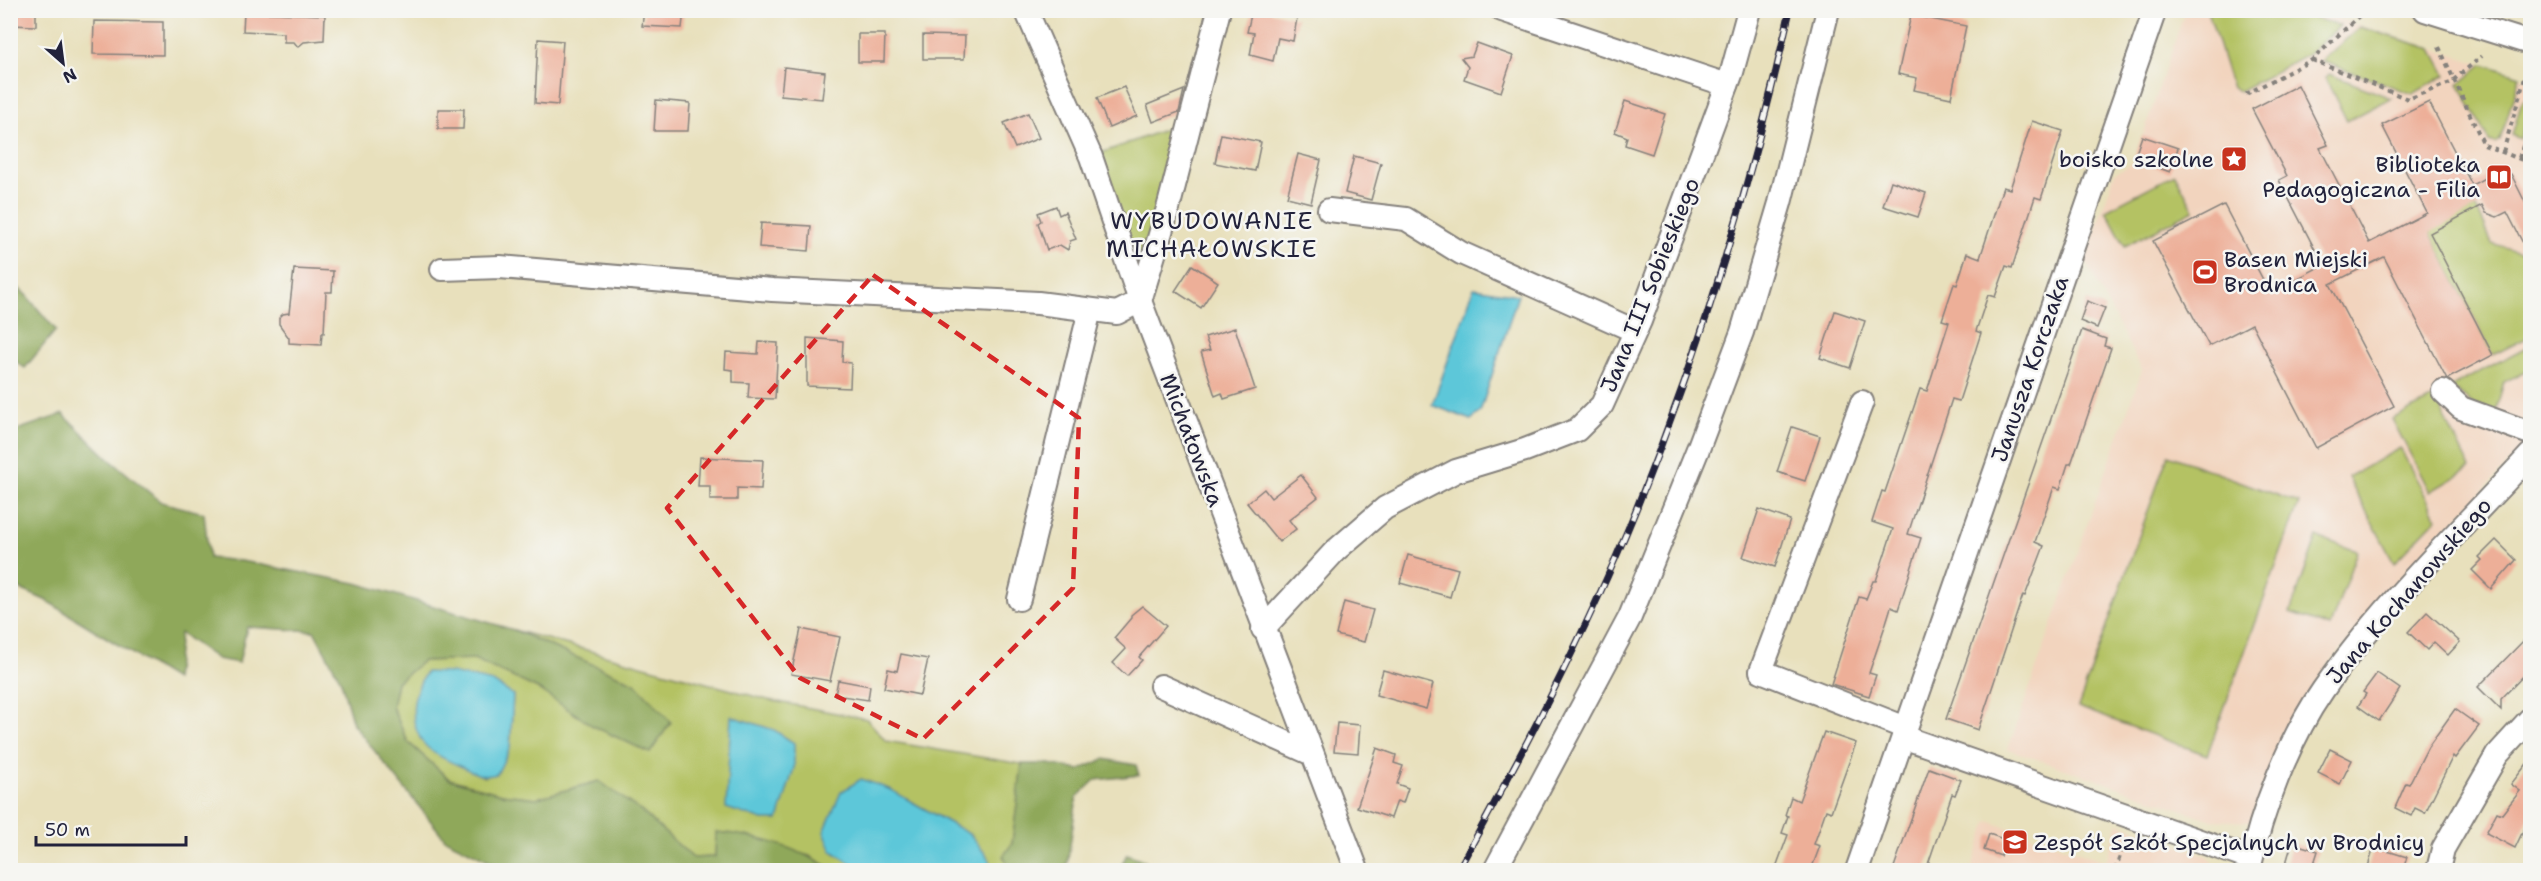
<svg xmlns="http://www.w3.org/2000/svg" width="2541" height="881" viewBox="0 0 2541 881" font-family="'Shantell Sans',sans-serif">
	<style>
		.built { fill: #f2d4be }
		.green { fill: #b4c264; stroke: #6b7250; stroke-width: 1.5; fill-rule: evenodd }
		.forest { fill: #8fa85a; stroke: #58654a; stroke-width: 1.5 }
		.water { fill: #5dc7d9; stroke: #40748a; stroke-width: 1.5 }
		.building { fill: #edaf98 }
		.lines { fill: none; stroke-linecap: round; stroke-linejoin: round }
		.minor-casing { stroke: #85817c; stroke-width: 26 }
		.path { stroke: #85817c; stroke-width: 4; stroke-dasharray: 4.5 4.5; stroke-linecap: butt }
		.minor { stroke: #fff; stroke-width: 22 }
		.rail-casing { stroke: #22223b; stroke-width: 7 }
		.rail { stroke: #f6f6f2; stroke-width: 4.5; stroke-dasharray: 14; stroke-linecap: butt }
		.marked { fill: none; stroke: #d62828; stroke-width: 4.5; stroke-dasharray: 12 8; stroke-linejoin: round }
		.labels { text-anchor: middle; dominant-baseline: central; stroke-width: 5; stroke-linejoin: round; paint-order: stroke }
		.poi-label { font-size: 22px; fill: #22223b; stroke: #f6f6f2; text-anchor: end }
		.street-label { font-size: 22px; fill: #22223b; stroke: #f6f6f2 }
		.neighbourhood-label { font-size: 24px; letter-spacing: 1.5px; fill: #22223b; stroke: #f6f6f2 }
	</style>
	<rect width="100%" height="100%" fill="#f6f6f2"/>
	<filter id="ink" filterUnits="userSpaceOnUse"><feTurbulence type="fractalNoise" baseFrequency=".0167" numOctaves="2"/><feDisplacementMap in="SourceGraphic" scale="12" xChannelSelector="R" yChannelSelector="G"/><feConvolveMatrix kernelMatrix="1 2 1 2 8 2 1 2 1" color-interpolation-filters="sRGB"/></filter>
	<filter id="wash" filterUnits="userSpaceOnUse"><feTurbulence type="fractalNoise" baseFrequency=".008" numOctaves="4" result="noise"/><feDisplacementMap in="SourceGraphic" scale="24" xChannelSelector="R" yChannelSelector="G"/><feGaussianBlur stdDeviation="1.35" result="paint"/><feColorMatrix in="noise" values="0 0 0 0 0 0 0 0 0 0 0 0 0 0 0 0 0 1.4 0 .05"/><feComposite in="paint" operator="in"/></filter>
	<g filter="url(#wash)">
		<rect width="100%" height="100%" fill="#e8e0bc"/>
		<g class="built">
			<path d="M2185 11H2315L2530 80V441L2384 595 2321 674 2251 822 2212 820 2008 749 2142 370 2085 260 2115 173 2134 162Z"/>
			<path d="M1988 821 2106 861 2118 823 2207 856 2218 870H1971Z"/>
		</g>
		<g class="green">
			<path d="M2208 11H2294L2340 26 2311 52 2240 91 2232 88Z"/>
			<path d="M2360 27 2432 49 2446 75 2413 94 2321 61Z"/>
			<path d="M2483 64 2520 76 2500 140 2496 143 2489 141 2459 84Z"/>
			<path d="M2329 74 2391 98 2347 121 2325 78Z"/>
			<path d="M2528 100 2530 102V111L2520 139 2512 135 2522 101Z"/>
			<path d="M1180 124 1141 270 1096 155Z"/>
			<path d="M2175 174 2194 210 2125 246 2106 210Z"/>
			<path d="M2475 208C2484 219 2485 230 2492 243L2530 256V334L2527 338 2493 355 2429 231Z"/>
			<path d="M2530 345V369L2504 382 2496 410 2474 405 2451 387Z"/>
			<path d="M2435 397 2470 468 2430 492 2392 419Z"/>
			<path d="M2400 448 2437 518 2394 563 2348 477Z"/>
			<path d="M2168 455 2299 503 2207 755 2078 707Z"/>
			<path d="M2317 537 2357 551 2330 627 2290 613Z"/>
			<path d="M514 630 768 700 867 719 886 741 1022 764 1012 844 1004 856 1011 870H994L989 859 971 835 889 789 832 851 861 870H834L810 856 716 833 715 857 693 858 642 812 599 781 537 798 501 794 449 779 408 742 392 706 397 682 423 661 474 659 538 689 593 726 635 683ZM513 695 510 748 484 777 436 753Z"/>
		</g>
		<g class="forest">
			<path d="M11 281 26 295 56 330 25 368 11 358Z"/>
			<path d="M63 414 108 458 161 502 204 513 209 558 241 561 356 583 514 630 635 683 671 722 650 753 593 726 538 689 474 659 423 661 397 682 392 707 408 742 449 779 501 794 537 798 599 781 642 812 693 858 715 857 716 832C757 835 798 849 834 870H537L504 868 445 839 353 724 341 681 314 631 247 627 239 663 217 659 180 633 175 680 47 601 11 585V432Z"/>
			<path d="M1104 759 1136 765 1139 775 1095 780 1077 797 1067 866 1073 870H1011L1003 856 1012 844 1022 764H1049L1079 770Z"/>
			<path d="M1127 854 1143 860 1156 870H1119Z"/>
		</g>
		<g class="water">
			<path d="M1474 288 1518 295 1480 412 1471 420 1432 405Z"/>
			<path d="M426 672 451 673 493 682 513 695 510 748 497 774C481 778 477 774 462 767 449 761 427 752 420 738 408 715 413 693 426 672Z"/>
			<path d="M731 716 774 730 794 743V768L778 820H763L726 808Z"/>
			<path d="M861 779 889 789 971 835 989 859 994 870H861L832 851 824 832 841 792Z"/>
		</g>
		<g id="blocks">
			<g class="building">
				<path d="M10 10 36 11V26L10 25Z"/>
				<path d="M644 10H684L682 28 642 26Z"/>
				<path d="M1252 10H1264L1297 18 1293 41 1278 38 1273 61 1250 55 1254 33 1247 32Z"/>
				<path d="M244 12 325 15 324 40 304 42 298 47 294 42H284V33L243 31Z"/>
				<path d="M1911 15 1966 26 1951 98 1914 90 1917 78 1898 74Z"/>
				<path d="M94 21 163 22V55L93 54Z"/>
				<path d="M858 34H885L884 62H858Z"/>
				<path d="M923 35 965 36 964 59H923Z"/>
				<path d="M538 39 563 41 558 105 535 103Z"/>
				<path d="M1477 43 1513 56 1501 92 1464 79 1468 67 1461 58 1472 56Z"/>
				<path d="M784 67 825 72 822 99 781 95Z"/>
				<path d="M2298 85 2328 145 2320 148 2369 243 2427 213 2382 125 2429 102 2472 185 2499 170 2511 174 2525 202 2530 199V257L2507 212 2497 217 2486 213 2482 205 2430 233 2493 355 2447 379 2384 257 2330 284 2394 406 2316 448 2252 324 2209 346 2153 241 2224 205 2270 293 2323 265 2279 180 2287 176 2252 109Z"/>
				<path d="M1124 87 1137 116 1109 128 1097 98Z"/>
				<path d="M1184 90 1179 112 1153 122 1147 105Z"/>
				<path d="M656 100 690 103 688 131H654Z"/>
				<path d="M1625 101 1665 114 1652 154 1625 145 1627 137 1615 132Z"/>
				<path d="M438 109H464L463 129H438Z"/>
				<path d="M1028 113 1039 138 1015 148 1004 123Z"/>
				<path d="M2032 121 2063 131 2041 199 2035 197 2012 268 2006 266 1995 297 1988 295 1976 331 1981 333 1959 401 1952 399 1908 534 1921 538 1898 610 1891 607 1886 623 1869 673 1876 675 1869 696 1831 684 1859 597 1866 599 1873 581H1876L1893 529 1872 522 1882 491 1885 492 1920 389 1927 391 1949 322 1942 320 1954 284 1957 285 1967 253 1980 258 2003 187 2010 189Z"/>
				<path d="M1221 134 1261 142 1255 171 1215 163Z"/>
				<path d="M2142 136 2178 148 2170 172 2134 159Z"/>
				<path d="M1298 154 1321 160 1311 203 1287 197Z"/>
				<path d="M1354 156 1381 163 1371 200 1345 193Z"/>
				<path d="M1891 181 1926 193 1918 217 1883 206Z"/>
				<path d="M1056 206 1059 215 1065 212 1076 239 1070 241 1068 250 1060 245 1047 250 1038 223 1041 221 1038 213Z"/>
				<path d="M761 223 811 226 809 251 759 247Z"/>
				<path d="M1192 265 1218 282 1201 308 1175 291Z"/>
				<path d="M294 269 333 271 332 292H326L324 333H322L321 345 289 343V338L279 324V318L283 314 289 313Z"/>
				<path d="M2087 301 2105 308 2097 328 2080 321Z"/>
				<path d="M1835 311 1865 321 1850 368 1820 358Z"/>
				<path d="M1235 328 1255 389 1224 399 1222 393 1215 396 1201 352 1210 350 1205 337Z"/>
				<path d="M2082 330 2106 339 2104 346 2111 348 2071 464H2068L2060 489 2054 487 2035 542 2044 546 2025 596 2023 595 1978 730 1946 719Z"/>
				<path d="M807 338 843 341 842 362 851 363 850 388 807 386Z"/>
				<path d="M759 342 778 343 775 399 748 398 749 383 733 382V370L725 369 726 352 758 354Z"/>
				<path d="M1792 427 1820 436 1805 481 1777 472Z"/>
				<path d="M700 457 763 460 761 489 737 488V500H710V486H698Z"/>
				<path d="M1301 475 1318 497 1289 520 1296 529 1279 542 1247 503 1264 489 1271 498Z"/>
				<path d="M1759 509 1790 520 1775 567 1743 557Z"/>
				<path d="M2496 540 2516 560 2491 589 2472 570 2482 560 2479 557Z"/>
				<path d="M1408 555 1458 569 1450 597 1400 583Z"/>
				<path d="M1344 602 1373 610 1364 642 1336 635Z"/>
				<path d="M1142 606 1166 626 1139 657 1142 660 1127 676 1113 663 1126 649 1114 638 1131 618V615Z"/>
				<path d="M2427 612 2460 642 2448 655 2434 642 2427 650 2408 632Z"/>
				<path d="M801 629 840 637 830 681 791 674Z"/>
				<path d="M2530 634V669L2501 699V710L2478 687Z"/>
				<path d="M901 654 928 659 920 695 884 688 888 669 897 671Z"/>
				<path d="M1383 670 1433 684 1426 709 1376 695Z"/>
				<path d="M2377 673 2400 689 2379 721 2358 706 2366 694 2363 692Z"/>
				<path d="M838 680 870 686 868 700 835 695Z"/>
				<path d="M2455 709 2479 726 2455 758 2453 756 2425 813 2415 808 2411 816 2395 808 2406 783 2409 784 2428 747Z"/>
				<path d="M1337 723 1360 725 1358 753 1334 751Z"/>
				<path d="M1824 732 1856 743 1831 812 1826 810 1814 844 1820 846 1811 870H1775L1788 835 1782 833 1788 816 1785 815 1791 797 1799 801Z"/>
				<path d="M1377 748 1396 755 1394 763 1403 766 1397 784 1408 788 1403 803 1397 801 1391 818 1357 807Z"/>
				<path d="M2330 749 2352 760 2340 784 2318 773Z"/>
				<path d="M2530 760V816L2515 848 2486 833 2497 812 2502 814 2520 791 2511 784Z"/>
				<path d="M1929 768 1961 780 1955 795 1952 794 1926 870H1893Z"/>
				<path d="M1989 834 2006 840 2001 856 1984 850Z"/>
				<path d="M2292 843 2318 851 2312 870H2284Z"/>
				<path d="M2374 847 2407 857 2403 870H2367Z"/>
			</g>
		</g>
	</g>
	<g filter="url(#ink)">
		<use href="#blocks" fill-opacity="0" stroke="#85817c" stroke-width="1.5"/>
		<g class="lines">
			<defs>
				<g id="minor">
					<path d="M1026 10 1091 157 1140 301 1357 870"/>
					<path d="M1502 10 1727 85"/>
					<path d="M2425 10 2530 43"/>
					<path d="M1329 210 1406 219 1461 253 1635 331"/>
					<path d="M442 269 500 267 772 290 1038 303 1117 313 1140 301 1169 205 1219 10"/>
					<path d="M2443 391 2461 408 2530 433"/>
					<path d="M1862 402 1761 671 1906 728"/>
					<path d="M1019 599 1090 310"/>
					<path d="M1263 629 1335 551 1385 508 1456 471 1525 450 1577 430 1602 405 1640 321 1732 72 1749 10"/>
					<path d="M1161 686 1312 754"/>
					<path d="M1903 737 2251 859"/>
					<path d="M1495 870 1630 617 1698 449 1742 332 1780 203 1828 10"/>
					<path d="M1857 870 2155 10"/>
					<path d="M2249 870C2261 812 2289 739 2323 690 2382 605 2460 531 2530 455"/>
					<path d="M2438 870 2443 849 2497 755 2530 719"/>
				</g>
			</defs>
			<use href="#minor" class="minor-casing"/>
			<g class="path">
				<path d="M2346 10 2359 14"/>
				<path d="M2439 47 2484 145 2530 163"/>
				<path d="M2312 60 2408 99 2450 83 2482 56"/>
				<path d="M2246 94 2312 60 2360 15 2361 10"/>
				<path d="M2503 152 2527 71"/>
				<path d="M2519 158 2530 125"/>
				<path d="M2115 870 2127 837"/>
			</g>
			<use href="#minor" class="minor"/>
			<defs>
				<path id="rail" d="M1458 870C1522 754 1585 635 1635 512 1701 349 1752 182 1790 10"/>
			</defs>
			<use href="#rail" class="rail-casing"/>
			<use href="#rail" class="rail"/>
		</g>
	</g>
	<path class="marked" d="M873 275 1079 418 1073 588 923 739 800 678 667 508Z"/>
	<defs>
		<symbol id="sight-square" viewBox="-11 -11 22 22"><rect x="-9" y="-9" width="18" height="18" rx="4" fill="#c8321e" stroke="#f6f6f2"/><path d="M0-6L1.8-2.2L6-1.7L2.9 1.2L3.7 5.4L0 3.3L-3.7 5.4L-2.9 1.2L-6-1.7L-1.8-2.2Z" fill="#fff"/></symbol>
		<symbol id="library-square" viewBox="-11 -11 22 22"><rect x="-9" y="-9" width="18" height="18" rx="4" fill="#c8321e" stroke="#f6f6f2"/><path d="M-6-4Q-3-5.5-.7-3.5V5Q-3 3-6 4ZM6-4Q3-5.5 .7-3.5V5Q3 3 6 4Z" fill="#fff"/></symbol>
		<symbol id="stadium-square" viewBox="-11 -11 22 22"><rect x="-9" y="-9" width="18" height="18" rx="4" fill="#c8321e" stroke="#f6f6f2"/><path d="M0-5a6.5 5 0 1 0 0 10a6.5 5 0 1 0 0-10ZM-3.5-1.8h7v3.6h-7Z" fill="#fff"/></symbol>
		<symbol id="school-square" viewBox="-11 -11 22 22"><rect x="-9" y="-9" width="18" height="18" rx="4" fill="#c8321e" stroke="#f6f6f2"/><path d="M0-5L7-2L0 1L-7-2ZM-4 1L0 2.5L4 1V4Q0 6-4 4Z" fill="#fff"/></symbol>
	</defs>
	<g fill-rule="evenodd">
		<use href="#sight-square" x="2219" y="144" width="30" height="30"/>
		<use href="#library-square" x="2484" y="162" width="30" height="30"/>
		<use href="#stadium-square" x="2190" y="257" width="30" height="30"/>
		<use href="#school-square" x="2000" y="827" width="30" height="30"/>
	</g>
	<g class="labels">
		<g class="poi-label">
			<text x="2214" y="159">boisko szkolne</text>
			<text x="2480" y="164">Biblioteka<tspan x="2480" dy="25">Pedagogiczna - Filia</tspan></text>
			<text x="2224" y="259" text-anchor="start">Basen Miejski<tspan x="2224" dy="25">Brodnica</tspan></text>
			<text x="2034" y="842" text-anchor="start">Zespół Szkół Specjalnych w Brodnicy</text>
		</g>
		<g class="street-label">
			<text transform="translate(1650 285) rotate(-68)">Jana III Sobieskiego</text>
			<text transform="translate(2030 369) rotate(-71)">Janusza Korczaka</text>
			<text transform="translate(1192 440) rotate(69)">Michałowska</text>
			<text transform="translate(2409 591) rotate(-49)">Jana Kochanowskiego</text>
		</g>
		<g class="neighbourhood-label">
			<text x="1212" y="221">WYBUDOWANIE<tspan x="1212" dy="28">MICHAŁOWSKIE</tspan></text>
		</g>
	</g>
	<rect width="2541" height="881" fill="none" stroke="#f6f6f2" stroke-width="36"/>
	<g transform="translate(63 63) rotate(152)" stroke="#f6f6f2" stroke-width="4.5" paint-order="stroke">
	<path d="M0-4.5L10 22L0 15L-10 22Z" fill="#22223b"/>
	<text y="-9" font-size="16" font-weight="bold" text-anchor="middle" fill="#22223b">N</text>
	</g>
	<path d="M36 836v9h150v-9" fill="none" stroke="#22223b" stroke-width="3"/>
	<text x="45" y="836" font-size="18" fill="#22223b" stroke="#f6f6f2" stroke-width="4.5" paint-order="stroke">50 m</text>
</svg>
